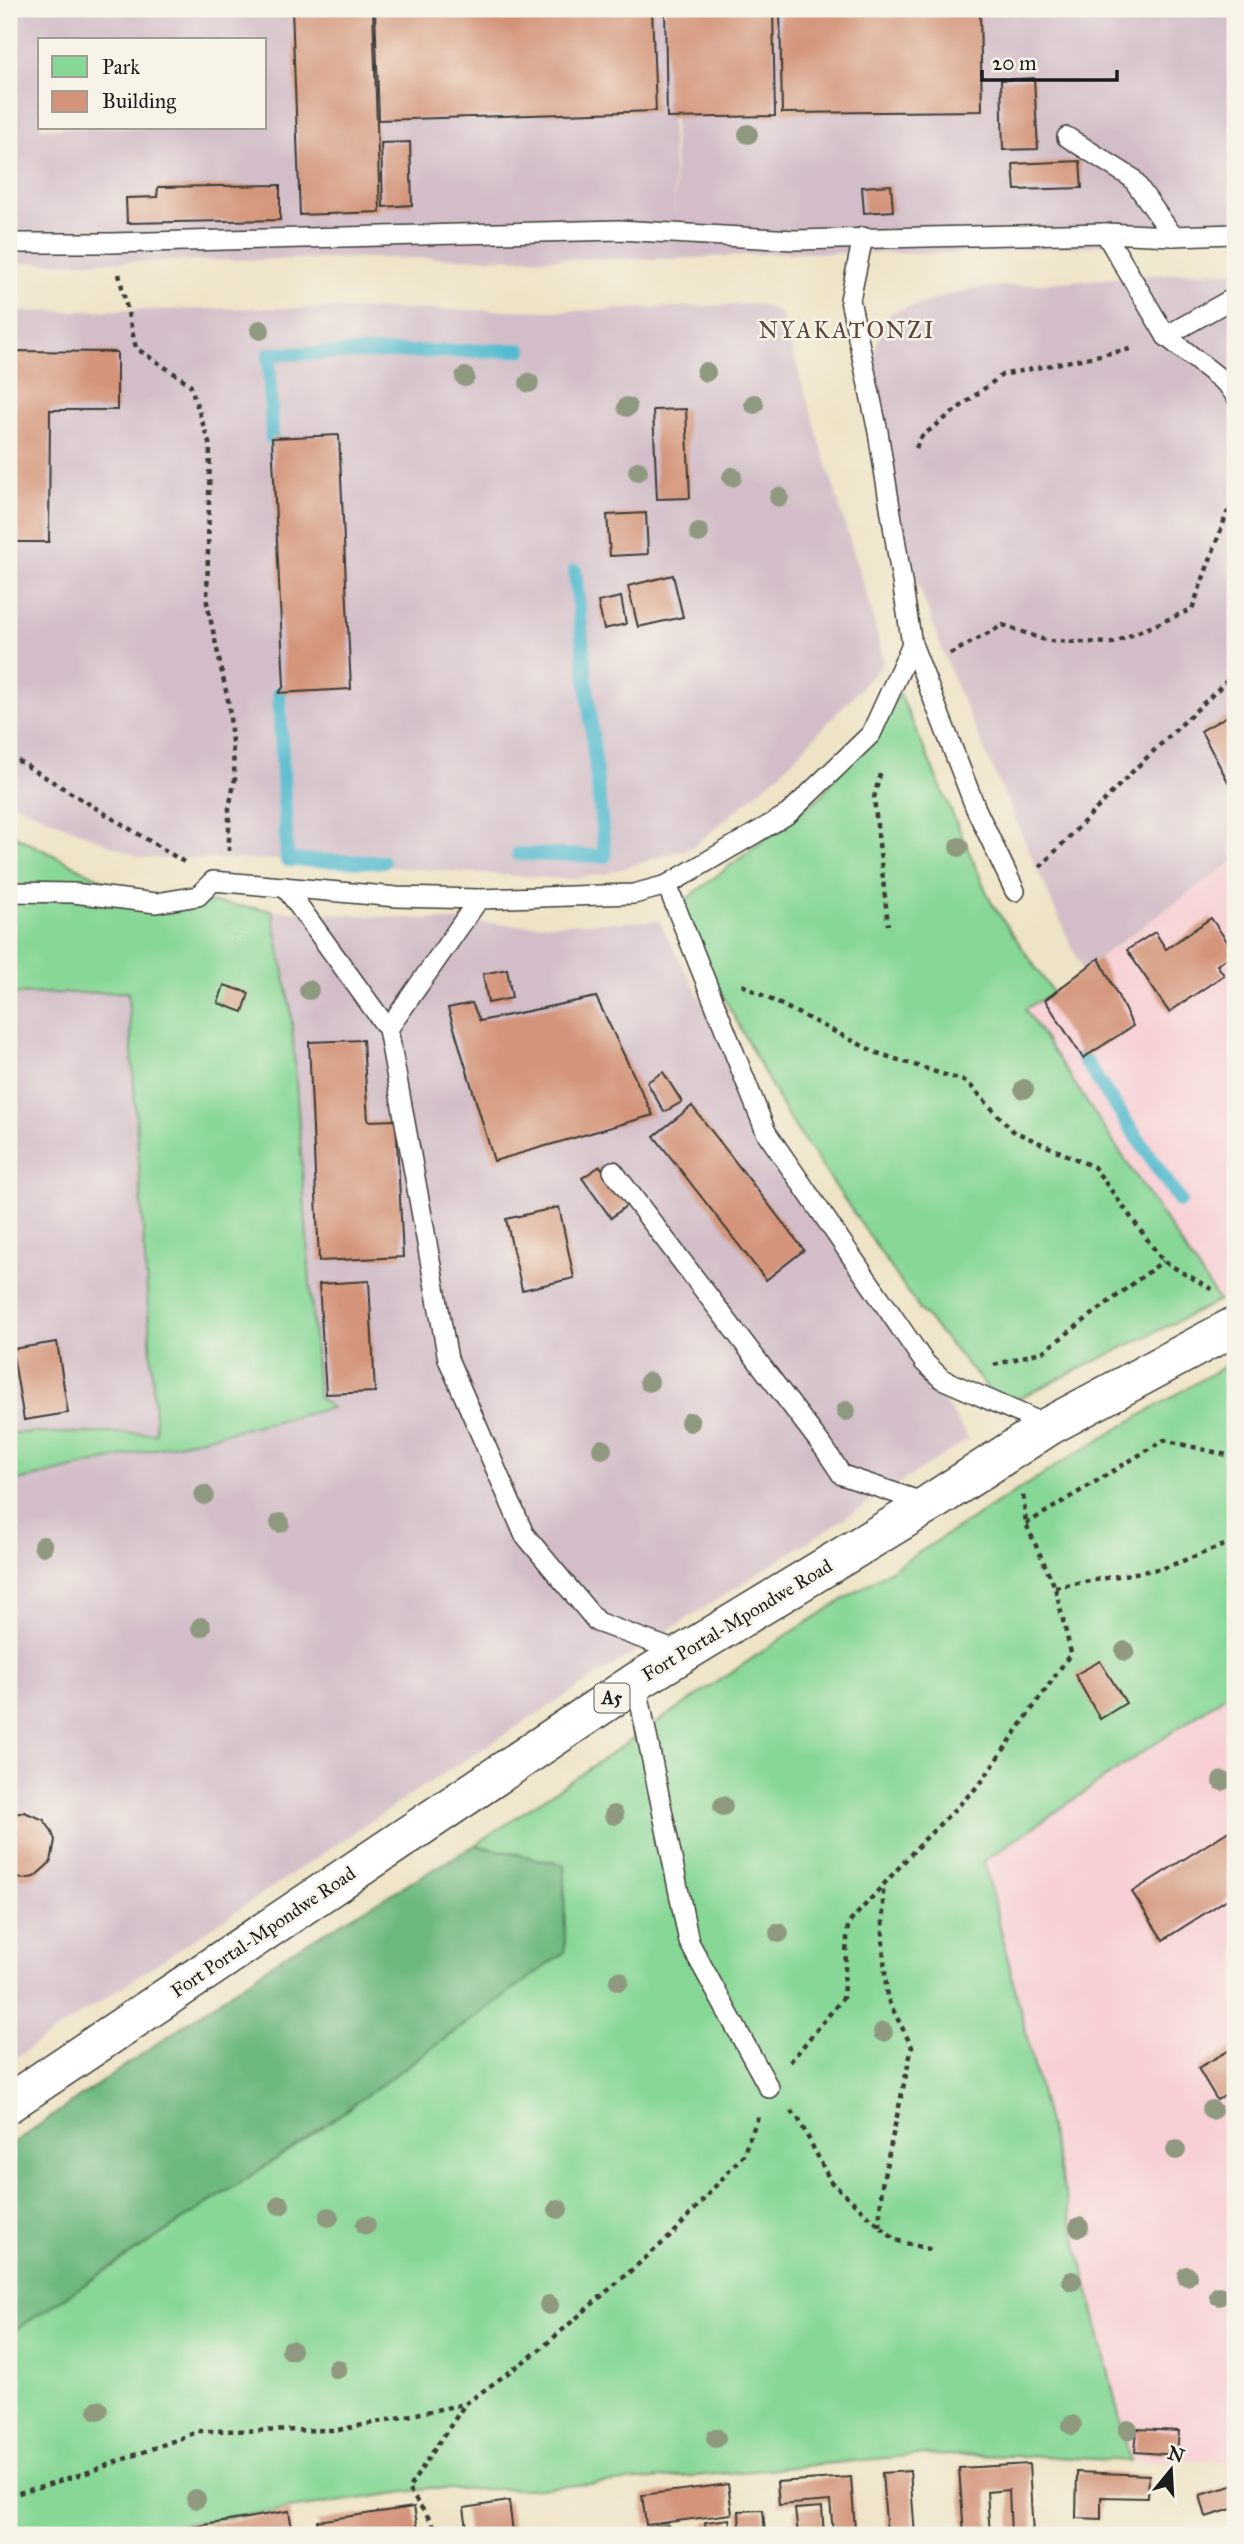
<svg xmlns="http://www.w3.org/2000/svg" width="1244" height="2544" viewBox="0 0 1244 2544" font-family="'IM FELL Great Primer',serif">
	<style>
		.built { fill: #f7cfd4 }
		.industrial { fill: #d2bdc8; fill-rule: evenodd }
		.green { fill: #87d796; stroke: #527a59; stroke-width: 2 }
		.forest { fill: #6db87f; stroke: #446a4e; stroke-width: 2 }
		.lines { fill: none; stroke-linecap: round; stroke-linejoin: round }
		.stream { stroke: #51bacf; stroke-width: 14 }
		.building { fill: #d39479 }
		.lane-casing { stroke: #3c3a36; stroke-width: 22 }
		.highway-casing { stroke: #3c3a36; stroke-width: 41 }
		.path { stroke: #3c3a36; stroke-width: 4.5; stroke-dasharray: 5 5; stroke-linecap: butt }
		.lane { stroke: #fff; stroke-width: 19 }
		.highway { stroke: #fff; stroke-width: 38 }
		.tree { fill: #8f9980 }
		.labels { text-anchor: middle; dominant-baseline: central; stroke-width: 5; stroke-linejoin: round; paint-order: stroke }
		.shield { fill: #f7f3e8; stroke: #5e5c59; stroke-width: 2 }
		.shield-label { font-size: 18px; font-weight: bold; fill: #1c1c1c }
		.street-label { font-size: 19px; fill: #1c1c1c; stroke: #f7f3e8 }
		.quarter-label { font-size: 23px; letter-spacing: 2px; fill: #5c463d; stroke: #f7f3e8 }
	</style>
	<rect width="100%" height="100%" fill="#f7f3e8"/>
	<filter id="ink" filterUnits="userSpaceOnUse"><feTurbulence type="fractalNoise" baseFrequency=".0143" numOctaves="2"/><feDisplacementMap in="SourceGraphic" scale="14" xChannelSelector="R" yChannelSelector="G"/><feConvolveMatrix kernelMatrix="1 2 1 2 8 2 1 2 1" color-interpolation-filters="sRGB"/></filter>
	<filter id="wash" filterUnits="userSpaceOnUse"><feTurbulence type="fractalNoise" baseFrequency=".00686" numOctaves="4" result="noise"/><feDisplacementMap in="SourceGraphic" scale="28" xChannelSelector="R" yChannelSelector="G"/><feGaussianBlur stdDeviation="1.57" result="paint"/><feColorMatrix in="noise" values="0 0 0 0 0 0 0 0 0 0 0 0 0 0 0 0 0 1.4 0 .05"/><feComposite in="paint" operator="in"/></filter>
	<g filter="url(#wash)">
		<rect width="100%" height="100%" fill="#eee3c6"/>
		<g class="built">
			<path d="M1235 860V1291L1219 1301 1024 1009 1053 993Z"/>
			<path d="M1235 1689V2461H1130L984 1861Z"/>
		</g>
		<g class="industrial">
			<path d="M9 9H667L675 223 674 9H1235V235L980 253H780L676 259 384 258 9 263ZM40 40H264V128H40Z"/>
			<path d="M1202 271 1235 272V860L1082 970 953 679 875 466 864 379 889 313 971 289Z"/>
			<path d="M759 304 781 314 872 613 884 663 782 771 693 847 604 874 566 879 287 860 141 858 13 803 9 804V312L265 308 571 311Z"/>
			<path d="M272 910 519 925 659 921 792 1171 969 1439 424 1786 9 2062V1483L318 1397 291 1011Z"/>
			<path d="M128 992 157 1433H9V995Z"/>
		</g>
		<g class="green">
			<path d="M900 694 991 902 1053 993 1025 1009 1219 1301 1003 1406 920 1310 786 1114 676 907 820 797Z"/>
			<path d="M9 833 129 893 272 910 291 1011 318 1397 332 1408 9 1483V1433H156L128 992 9 994Z"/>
			<path d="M1235 1360V1689L984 1861 1130 2461 1035 2456 918 2455 730 2473 527 2489H427L185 2524 140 2535H9V2334L299 2144 565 1952 564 1865 475 1845 787 1635 1072 1456Z"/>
		</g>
		<path class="forest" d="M475 1845 564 1865 565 1952 299 2144 9 2334V2146L282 1957Z"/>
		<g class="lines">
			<g class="stream">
				<path d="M272 438 269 354 521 350"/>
				<path d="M279 693 287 860 383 862"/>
				<path d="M518 854 605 856 575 571"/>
				<path d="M1083 1058 1180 1201"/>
			</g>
		</g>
		<g id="blocks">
			<g class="building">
				<path d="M292 9H373L380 212 300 215Z"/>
				<path d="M375 9H652L656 111 379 120Z"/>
				<path d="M665 9H773L775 116 667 118Z"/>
				<path d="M780 9H980L982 111 782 113Z"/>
				<path d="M1034 78 1038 149 1003 150 1001 80Z"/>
				<path d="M410 142 412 205 383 207 381 143Z"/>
				<path d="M1080 161 1082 188 1015 190 1013 164Z"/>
				<path d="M280 185V220L127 223 126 198 157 197 158 187Z"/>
				<path d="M891 185 893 211 864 213 862 187Z"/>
				<path d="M9 351 117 352V410H50L49 542H9Z"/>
				<path d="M686 409 690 498 657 499 653 410Z"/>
				<path d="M339 435 351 689 279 693 284 686 272 438Z"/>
				<path d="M646 513 648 554 610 556 607 515Z"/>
				<path d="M673 575 683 617 638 627 628 586Z"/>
				<path d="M621 597 626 624 604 629 598 602Z"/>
				<path d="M1235 712V788L1232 789 1201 731Z"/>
				<path d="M1211 918 1235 953 1217 965 1224 975 1169 1012 1127 950 1155 932 1166 949Z"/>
				<path d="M1099 958 1133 1026 1083 1058 1045 1000Z"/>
				<path d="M507 969 512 998 488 1003 483 974Z"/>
				<path d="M224 985 249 993 243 1012 218 1003Z"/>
				<path d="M596 997 653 1115 494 1161 448 1008 472 1003 480 1021Z"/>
				<path d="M363 1040 368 1121 396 1120 403 1257 319 1261 309 1042Z"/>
				<path d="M663 1072 682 1102 664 1112 647 1082Z"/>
				<path d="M692 1106 804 1250 766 1280 654 1136Z"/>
				<path d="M600 1166 628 1204 611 1218 582 1178Z"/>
				<path d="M559 1207 574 1278 522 1290 506 1219Z"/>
				<path d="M369 1281 375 1392 326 1394 319 1284Z"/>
				<path d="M57 1342 68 1413 24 1420 12 1349Z"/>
				<path d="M1100 1661 1126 1703 1100 1719 1075 1675Z"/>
				<path d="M24 1812 44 1820 51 1830 55 1840 51 1862 34 1877 23 1879 9 1876V1815Z"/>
				<path d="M1235 1827V1894L1163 1940 1132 1892Z"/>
				<path d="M1235 2047V2090L1217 2100 1198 2068Z"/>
				<path d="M1137 2429 1179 2431 1177 2455 1135 2452Z"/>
				<path d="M1029 2464 1033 2535H1011L1009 2490 987 2492 990 2535H964L959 2468Z"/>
				<path d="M910 2471 915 2535H887L882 2473Z"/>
				<path d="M1077 2472 1149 2475 1148 2498 1101 2497V2519L1076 2518Z"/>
				<path d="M851 2477 855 2530 833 2532 830 2501 779 2505 777 2482Z"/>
				<path d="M728 2484 732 2514 646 2525 642 2495Z"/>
				<path d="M1235 2485V2508L1206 2517 1200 2495Z"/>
				<path d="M509 2501 513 2532 468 2535 464 2508Z"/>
				<path d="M414 2507 419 2535H319L317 2521Z"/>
				<path d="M822 2507 824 2535H798L795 2509Z"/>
				<path d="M763 2510 765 2535H740L739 2511Z"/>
				<path d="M289 2511 293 2535H175L174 2530Z"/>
				<path d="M729 2519 732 2535H707L705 2522Z"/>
				<path d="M668 2525 670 2535H645L644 2528Z"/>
			</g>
		</g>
	</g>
	<g filter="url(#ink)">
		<use href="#blocks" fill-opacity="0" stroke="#3c3a36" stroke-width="2"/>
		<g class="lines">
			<defs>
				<g id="lane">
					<path d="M1067 137 1132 178 1173 236"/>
					<path d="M1105 233 1166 336 1228 385 1235 395"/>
					<path d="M863 237 850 300 878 432 912 644 976 809 1015 891"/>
					<path d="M9 243H111L619 230 795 240 1105 233 1173 236 1235 234"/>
					<path d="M1166 336 1235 297"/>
					<path d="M667 885 766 1132 924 1362 942 1379 1049 1426"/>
					<path d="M285 887 388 1029 448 1359 524 1534 597 1622 682 1653"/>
					<path d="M9 892 73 893 156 903 198 896 213 881 397 897 479 899 634 894 667 885 788 814 871 734 912 644"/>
					<path d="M388 1029 479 899"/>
					<path d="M613 1171 824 1448 842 1475 928 1504"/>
					<path d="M636 1682 689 1942 769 2088"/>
				</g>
				<path id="highway" d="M9 2103 636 1682 929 1504 1049 1426 1235 1326"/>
			</defs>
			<use href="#lane" class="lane-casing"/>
			<use href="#highway" class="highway-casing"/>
			<g class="path">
				<path d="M119 274 136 348 190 384 210 446 207 603 229 705 235 779 229 808V851"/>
				<path d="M916 448 922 436 1002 375 1135 348"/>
				<path d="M950 654 1003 625 1048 641 1113 643 1192 609 1227 513 1235 508"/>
				<path d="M9 755 184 862"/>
				<path d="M880 774 874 798 888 925"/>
				<path d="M1040 867 1137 767 1235 673"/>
				<path d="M742 985 877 1053 967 1082 1013 1131 1094 1167 1163 1261 1213 1290"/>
				<path d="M994 1365 1044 1351 1163 1261"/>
				<path d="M1026 1524 1164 1440 1235 1457"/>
				<path d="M1055 1587 1164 1568 1235 1541"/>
				<path d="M790 2062 843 1998 848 1924 920 1844 980 1784 1071 1653 1055 1587 1026 1524 1023 1493"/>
				<path d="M791 2111 798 2118 831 2182 895 2240 932 2250"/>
				<path d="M879 2226 882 2185 912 2047 887 1998 883 1946V1886"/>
				<path d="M9 2496 89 2472 200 2431 338 2430 465 2404 537 2352 673 2234 743 2155 758 2117"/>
				<path d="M441 2535 408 2489 465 2404"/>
			</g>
			<use href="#lane" class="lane"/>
			<use href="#highway" class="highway"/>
		</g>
		<g class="tree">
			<circle cx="748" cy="134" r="10"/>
			<circle cx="260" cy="330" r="10"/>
			<circle cx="706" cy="372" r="10"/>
			<circle cx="465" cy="377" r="10"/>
			<circle cx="529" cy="383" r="10"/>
			<circle cx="754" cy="404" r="10"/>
			<circle cx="627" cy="407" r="10"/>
			<circle cx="638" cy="471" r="10"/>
			<circle cx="732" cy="477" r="10"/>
			<circle cx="779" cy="497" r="10"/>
			<circle cx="699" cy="533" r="10"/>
			<circle cx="959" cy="847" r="10"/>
			<circle cx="309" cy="990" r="10"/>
			<circle cx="1024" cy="1089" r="10"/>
			<circle cx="649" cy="1382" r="10"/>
			<circle cx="846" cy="1411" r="10"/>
			<circle cx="690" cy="1422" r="10"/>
			<circle cx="602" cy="1449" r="10"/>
			<circle cx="204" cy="1495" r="10"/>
			<circle cx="280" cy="1523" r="10"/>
			<circle cx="43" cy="1546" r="10"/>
			<circle cx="201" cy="1627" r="10"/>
			<circle cx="1125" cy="1651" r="10"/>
			<circle cx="1222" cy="1781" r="10"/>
			<circle cx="723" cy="1806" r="10"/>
			<circle cx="614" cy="1815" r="10"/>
			<circle cx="779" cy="1933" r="10"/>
			<circle cx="619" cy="1981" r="10"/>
			<circle cx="883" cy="2032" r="10"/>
			<circle cx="1212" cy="2110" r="10"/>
			<circle cx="1176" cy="2150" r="10"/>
			<circle cx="280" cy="2205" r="10"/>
			<circle cx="558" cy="2209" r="10"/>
			<circle cx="329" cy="2217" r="10"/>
			<circle cx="366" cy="2225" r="10"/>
			<circle cx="1079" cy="2227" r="10"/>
			<circle cx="1187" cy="2276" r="10"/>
			<circle cx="1072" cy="2281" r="10"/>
			<circle cx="1219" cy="2296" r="10"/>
			<circle cx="549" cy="2305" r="10"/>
			<circle cx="291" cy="2350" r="10"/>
			<circle cx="337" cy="2369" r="10"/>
			<circle cx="98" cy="2410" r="10"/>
			<circle cx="1072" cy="2425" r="10"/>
			<circle cx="1128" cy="2430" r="10"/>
			<circle cx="716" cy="2438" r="10"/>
			<circle cx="196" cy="2499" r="10"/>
		</g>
	</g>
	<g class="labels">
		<rect class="shield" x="594.5" y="1683.5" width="35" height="29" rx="5"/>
		<g class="shield-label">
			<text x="612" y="1698">A5</text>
		</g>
		<g class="street-label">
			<text transform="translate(737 1620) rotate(-31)">Fort Portal-Mpondwe Road</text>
			<text transform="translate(263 1932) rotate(-34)">Fort Portal-Mpondwe Road</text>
		</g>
		<g class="quarter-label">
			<text x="847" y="330">NYAKATONZI</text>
		</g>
	</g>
	<rect width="1244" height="2544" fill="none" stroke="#f7f3e8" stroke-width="35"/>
	<rect x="38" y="38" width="228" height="91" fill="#f7f3e8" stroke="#9f9d96" stroke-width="2"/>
	<rect x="52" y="56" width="35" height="21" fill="#87d796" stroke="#9f9d96" stroke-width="2"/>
	<text x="102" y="74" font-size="21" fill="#1c1c1c">Park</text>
	<rect x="52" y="91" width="35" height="21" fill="#d39479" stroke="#9f9d96" stroke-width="2"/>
	<text x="102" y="108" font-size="21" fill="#1c1c1c">Building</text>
	<g transform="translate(1171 2470) rotate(18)" stroke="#f7f3e8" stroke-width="5" paint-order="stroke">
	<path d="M0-5L12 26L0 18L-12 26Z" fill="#1c1c1c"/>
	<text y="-10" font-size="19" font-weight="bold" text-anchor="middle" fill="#1c1c1c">N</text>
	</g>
	<path d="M982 70v10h135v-10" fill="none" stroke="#1c1c1c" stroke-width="3.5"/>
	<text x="992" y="70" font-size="21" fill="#1c1c1c" stroke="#f7f3e8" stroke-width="5" paint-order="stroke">20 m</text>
</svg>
